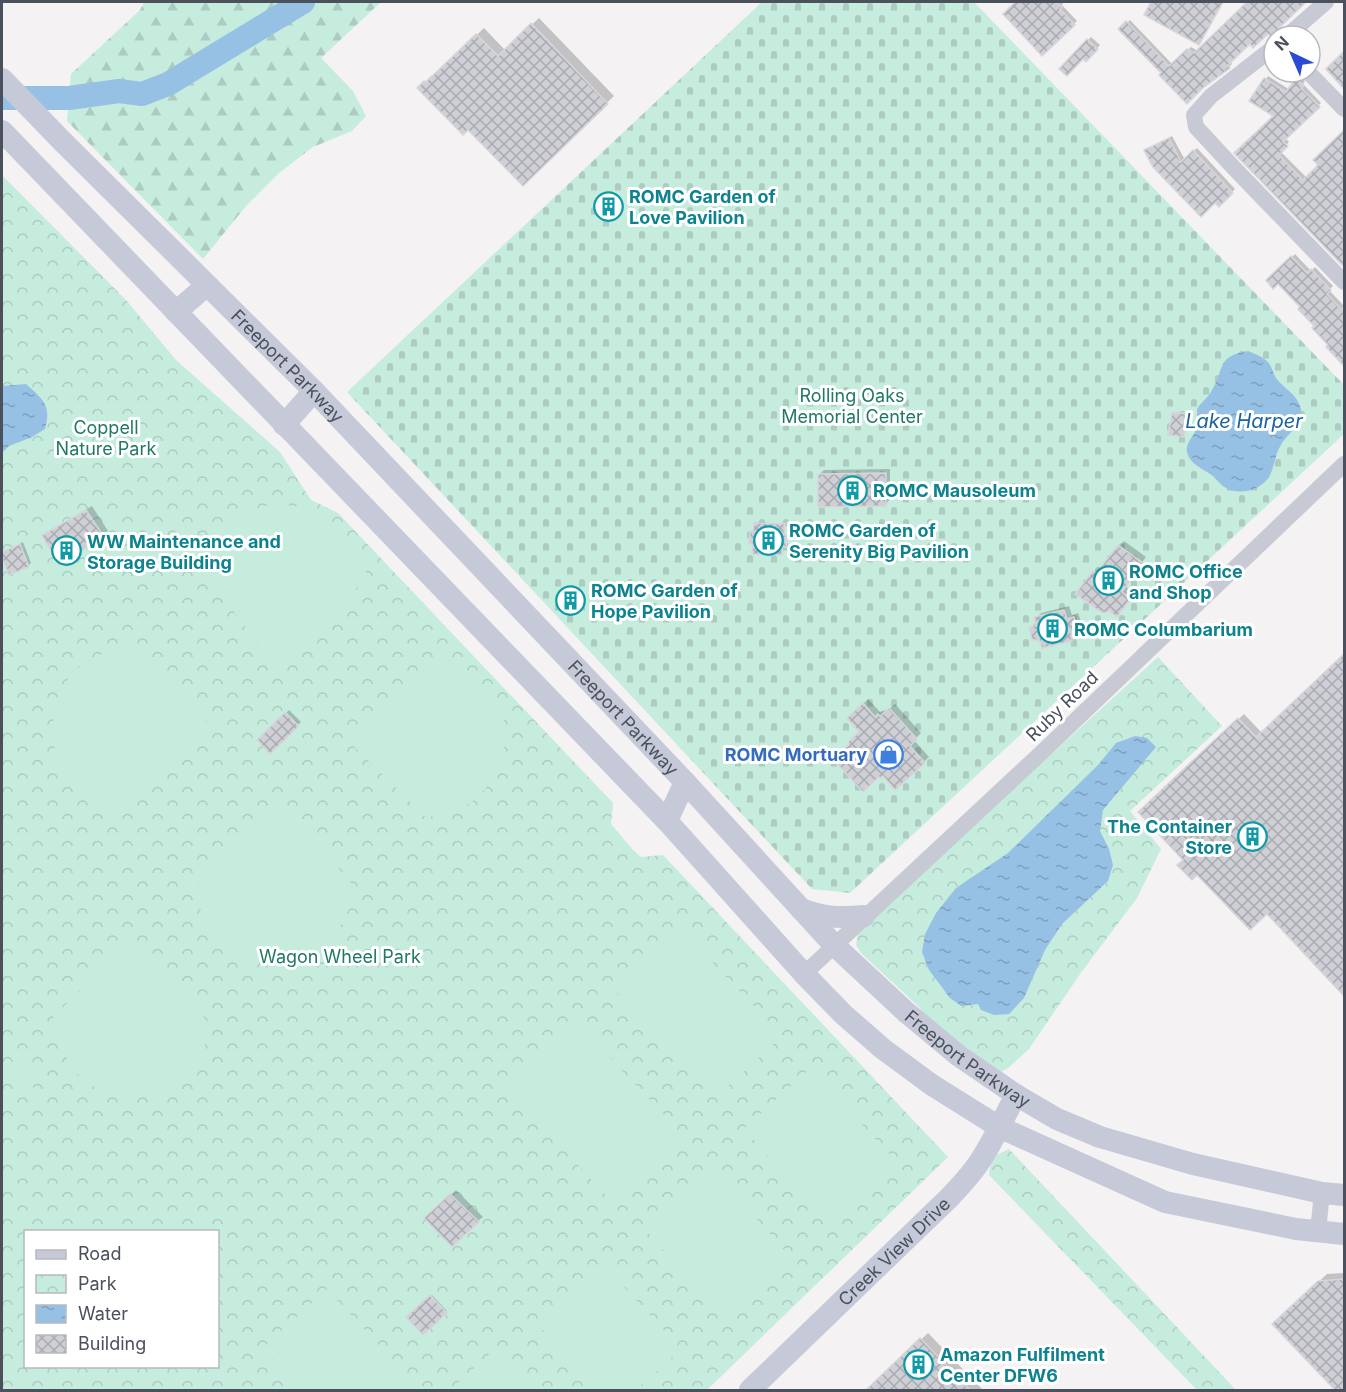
<svg xmlns="http://www.w3.org/2000/svg" width="1346" height="1392" viewBox="0 0 1346 1392" font-family="Inter,sans-serif">
	<style>
		.forest { fill: url(#forest-firs) }
		.cemetery { fill: url(#cemetery-stones) }
		.park { fill: url(#park-crowns); fill-rule: evenodd }
		.pitch { fill: #c6ecde }
		.water { fill: url(#water-ripples) }
		.shadow { fill: #0003 }
		.lines { fill: none; stroke-linecap: round; stroke-linejoin: round }
		.stream { stroke: #97c1e4; stroke-width: 4 }
		.river { stroke: #97c1e4; stroke-width: 24 }
		.building { fill: url(#building-cross-hatch); stroke: #d6d6dc; stroke-width: 1.5 }
		.street { stroke: #c7cad4; stroke-width: 16 }
		.secondary { stroke: #c6cad8; stroke-width: 22 }
		.labels { text-anchor: middle; dominant-baseline: central; stroke-width: 6; stroke-linejoin: round; paint-order: stroke }
		.culture-label { font-size: 18px; font-weight: bold; fill: #0d838f; stroke: #fff; text-anchor: start }
		.street-label { font-size: 18px; fill: #4b505d; stroke: #fff }
		.park-label { font-size: 18px; fill: #217963; stroke: #fff }
		.shop-label { font-size: 18px; font-weight: bold; fill: #366cbe; stroke: #fff; text-anchor: end }
		.water-label { font-size: 20px; font-style: italic; fill: #1b63a0; stroke: #fff }
	</style>
	<defs>
		<pattern id="forest-firs" width="22" height="20" patternUnits="userSpaceOnUse" patternTransform="scale(1.5)"><rect width="22" height="20" fill="#c6ecde"/><path d="M5 1l3.5 6h-7zM16 11l3.5 6h-7z" fill="#acccc1"/></pattern>
		<pattern id="cemetery-stones" width="16" height="16" patternUnits="userSpaceOnUse" patternTransform="scale(1.5)"><rect width="16" height="16" fill="#c6ecde"/><path d="M2 7V4a2 2 0 0 1 4 0v3zM10 15v-3a2 2 0 0 1 4 0v3z" fill="#acccc1"/></pattern>
		<pattern id="park-crowns" width="20" height="18" patternUnits="userSpaceOnUse" patternTransform="scale(1.5)"><rect width="20" height="18" fill="#c6ecde"/><path d="M2 6a3 3 0 1 1 6 0M12 15a3 3 0 1 1 6 0" fill="none" stroke="#acccc1"/></pattern>
		<pattern id="water-ripples" width="26" height="14" patternUnits="userSpaceOnUse" patternTransform="scale(1.5)"><rect width="26" height="14" fill="#97c1e4"/><path d="M2 4q2-2 4 0t4 0M15 11q2-2 4 0t4 0" fill="none" stroke="#7d9fbc"/></pattern>
		<pattern id="building-cross-hatch" width="8" height="8" patternUnits="userSpaceOnUse" patternTransform="scale(1.5)"><rect width="8" height="8" fill="#cfd0d5"/><path d="M0 0l8 8M0 8l8-8" fill="none" stroke="#aaabb0"/></pattern>
	</defs>
	<rect width="100%" height="100%" fill="#f4f2f2"/>
	<path class="forest" d="M144 2H381L321 58 353 91 366 116 352 131 313 147 279 173 246 206 203 259 67 121 71 74 140 10Z"/>
	<path class="cemetery" d="M762 2H974L1344 385V434L850 893 812 889 347 392Z"/>
	<g class="park">
		<path d="M2 175 126 300 176 360 280 452 311 500 338 513 613 803 611 824 633 850 641 857 663 855 948 1157 707 1390H2ZM26 1232H218V1366H26Z"/>
		<path d="M1158 657 1222 726 1130 811 1161 849 1137 898 1080 974 1029 1049 1008 1068 999 1073 935 1027 919 1007 861 953 856 945 858 933 887 904Z"/>
		<path d="M1009 1149 1236 1390H1197L989 1175C991 1157 994 1156 1009 1149Z"/>
	</g>
	<g class="pitch">
		<path d="M271 505 300 506 325 516 353 543 368 576 288 658 269 657 202 571 206 552 221 535 246 511Z"/>
		<path d="M126 645 209 724V736L118 810 106 809 81 797 63 781 56 757 52 730 55 702 69 677 87 660Z"/>
		<path d="M435 662 462 672 487 690 505 723 504 753 492 782 472 802 449 815 426 817 354 747 355 728Z"/>
		<path d="M283 807 304 827 356 889 349 909 336 935 320 949 299 960 263 963 237 954 212 935 201 912 197 885 268 810Z"/>
		<path d="M681 929 782 1036 715 1098 614 989Z"/>
		<path d="M130 941H143L210 1025 206 1043 192 1070 177 1082 160 1090 116 1096 90 1085 71 1068 56 1032 53 1017Z"/>
		<path d="M579 1025 682 1134 611 1201 509 1090Z"/>
		<path d="M27 1061 35 1094 20 1098 12 1065Z"/>
		<path d="M811 1068 897 1163 830 1223 744 1129Z"/>
		<path d="M710 1166 792 1259 724 1319 642 1226Z"/>
		<path d="M604 1265 681 1349 636 1390H598L538 1325Z"/>
		<path d="M327 1289 420 1390H302L263 1348Z"/>
		<path d="M495 1349 534 1390H450Z"/>
	</g>
	<g class="water">
		<path d="M1248 351C1255 354 1262 356 1268 362 1272 367 1273 373 1276 378 1284 389 1299 395 1301 410 1302 425 1288 433 1281 445 1275 454 1275 465 1270 475 1262 491 1237 497 1223 486 1219 483 1216 479 1213 476 1204 469 1190 465 1187 452 1185 442 1195 436 1197 427 1199 422 1197 415 1197 409 1201 402 1208 398 1212 390 1225 369 1216 356 1248 351Z"/>
		<path d="M26 384C43 399 52 406 45 429L32 437 9 446 2 453V386Z"/>
		<path d="M1135 736 1147 738 1156 747 1103 810 1100 831 1109 849 1113 865 1108 881 1062 924 1045 950 1024 998 1009 1014 994 1015 981 1010 978 1004 961 1006 950 998 929 970 922 952 925 934 936 913 956 888 1008 853 1098 765 1116 743Z"/>
	</g>
	<g class="shadow">
		<path d="M1017 2H1062L1063 3 1062 5 1077 21 1043 54 1005 14Z"/>
		<path d="M1158 2H1223L1201 40 1149 17Z"/>
		<path d="M1249 2H1304L1281 24 1250 42 1230 61 1232 64 1229 67 1163 73 1121 29 1130 20 1173 65 1191 47 1198 51Z"/>
		<path d="M539 18 614 96 523 184 468 128 419 88 432 75 434 77 484 28 505 50Z"/>
		<path d="M1091 37 1100 45 1086 60 1083 57 1061 69Z"/>
		<path d="M1268 76 1290 90 1299 77 1305 81 1303 84 1321 103 1285 138 1289 142 1280 151 1307 178 1320 165 1315 160 1344 132V265L1283 201 1275 116 1251 101Z"/>
		<path d="M1172 136 1185 160 1197 148 1235 189 1219 205 1149 148Z"/>
		<path d="M1295 254 1311 271 1315 267 1333 286 1329 290 1344 306 1342 308 1344 311V366L1302 307 1278 282 1268 281Z"/>
		<path d="M890 469V499L886 504 819 475 824 470Z"/>
		<path d="M92 506 108 531 103 536 44 535 49 531Z"/>
		<path d="M756 522 785 524V535H787V544L783 545 781 554 755 543 751 532 755 531Z"/>
		<path d="M1124 541 1146 557 1125 586 1134 593 1121 610 1094 572 1099 567 1102 569Z"/>
		<path d="M23 542 31 563 28 566 10 573 2 553Z"/>
		<path d="M572 588 582 599 570 610 560 599Z"/>
		<path d="M1069 606 1072 615 1078 613 1082 624 1075 629 1076 635 1071 640 1040 638 1031 628 1035 623 1036 618 1041 613Z"/>
		<path d="M1344 655V994L1267 912 1185 859 1141 812 1244 714 1262 733Z"/>
		<path d="M868 699 881 713 884 710 886 712 895 704 921 733 914 740 929 757 896 788 851 744 861 731 849 718Z"/>
		<path d="M289 710 301 722 270 752 259 740Z"/>
		<path d="M456 1190 483 1217 478 1221 426 1218Z"/>
		<path d="M1344 1273V1390H1338L1274 1324 1327 1274Z"/>
		<path d="M432 1295 447 1311 423 1333 408 1317Z"/>
		<path d="M928 1333 983 1390H868Z"/>
	</g>
	<g class="lines">
		<path class="stream" d="M301 2H302"/>
		<path class="river" d="M2 98H69L119 91 142 94 168 84 303 2"/>
	</g>
	<g class="building">
		<path d="M1015 2H1056L1062 7 1060 9 1075 25 1042 56 1003 14Z"/>
		<path d="M1151 2H1223L1199 45 1144 15Z"/>
		<path d="M1247 2H1306L1279 28 1278 30 1272 37 1268 34 1253 48 1250 44 1228 65 1230 68 1203 88 1187 104 1159 75 1161 73 1118 29 1126 21 1169 66 1187 49 1194 53Z"/>
		<path d="M531 23 608 104 523 186 468 130 463 135 417 88 424 81 426 82 476 34 498 56Z"/>
		<path d="M1087 39 1098 49 1086 62 1083 59 1067 76 1059 69Z"/>
		<path d="M1344 51V89L1326 69Z"/>
		<path d="M1264 78 1286 92 1295 79 1304 85 1301 88 1320 107 1283 142 1288 146 1279 155 1303 180 1318 165 1313 160 1344 130V267L1234 153 1273 116 1249 101Z"/>
		<path d="M1169 138 1181 162 1193 150 1233 193 1219 207 1215 203 1201 217 1153 167 1144 150Z"/>
		<path d="M608 194 620 206 608 218 596 205Z"/>
		<path d="M1291 256 1307 273 1311 269 1331 290 1327 294 1344 312V366L1326 347 1328 345 1312 328 1314 326 1298 309 1300 307 1278 284 1273 289 1266 280Z"/>
		<path d="M1172 412 1188 414 1184 437 1168 435Z"/>
		<path d="M886 473V506L818 507V474Z"/>
		<path d="M86 510 104 537 59 565 42 535Z"/>
		<path d="M754 523 785 524 784 535H787L786 547H782V555L752 554 753 544H749L750 532H753Z"/>
		<path d="M20 544 29 567 9 575 2 558V552Z"/>
		<path d="M1118 545 1143 563 1122 592 1131 598 1117 617 1109 611 1104 613 1098 610 1075 594 1093 571 1096 573Z"/>
		<path d="M570 588 582 600 570 612 558 599Z"/>
		<path d="M1064 610 1067 619 1074 617 1078 630 1071 632 1072 641 1042 648 1039 640H1032L1029 627 1036 625 1034 617Z"/>
		<path d="M1344 654V996L1267 914 1250 930 1197 875 1192 880 1177 865 1183 860 1138 812 1238 718 1256 737Z"/>
		<path d="M863 703 875 717 878 714 880 716 889 708 917 739 910 746 925 763 895 790 883 776 881 778 879 777 863 792 833 759 849 744 848 742 859 732 847 718Z"/>
		<path d="M285 712 299 726 270 754 257 740Z"/>
		<path d="M450 1194 479 1222 452 1247 424 1218Z"/>
		<path d="M1344 1279V1390H1335L1272 1324 1318 1281Z"/>
		<path d="M430 1295 447 1313 423 1335 406 1317Z"/>
		<path d="M920 1338 970 1390H866Z"/>
	</g>
	<g class="lines">
		<g class="street">
			<path d="M1287 36 1326 2"/>
			<path d="M1274 47 1211 96 1194 115 1196 127 1234 168 1344 282"/>
			<path d="M1308 72 1344 109"/>
			<path d="M804 974 1040 754 1344 464"/>
			<path d="M1318 1231 1322 1193"/>
		</g>
		<g class="secondary">
			<path id="s1" d="M2 79 62 141 314 391 685 782 834 945 906 1012 959 1056 1016 1095 1057 1119 1100 1137 1193 1164 1322 1193 1344 1195"/>
			<path d="M2 131 667 821 804 974 843 1014 883 1049 932 1085 999 1127 1165 1202 1296 1229 1344 1234"/>
			<path d="M176 312 207 285"/>
			<path d="M284 425 314 391"/>
			<path d="M667 821 685 782"/>
			<path d="M801 909C826 918 838 918 864 916"/>
			<path id="s2" d="M750 1390 950 1197C961 1185 972 1174 980 1161 994 1140 1004 1117 1016 1095"/>
		</g>
	</g>
	<defs>
		<symbol id="building-ring" viewBox="-11 -11 22 22"><circle r="9.5" fill="#fff" stroke="#0f9aa8" stroke-width="1.5"/><path d="M-4-6H4V6H1V3H-1V6H-4ZM-2.5-4.3h1.7v1.8h-1.7ZM.8-4.3h1.7v1.8H.8ZM-2.5-1h1.7V.8h-1.7ZM.8-1h1.7V.8H.8Z" fill="#0f9aa8"/></symbol>
		<symbol id="shop-ring" viewBox="-11 -11 22 22"><circle r="9.5" fill="#fff" stroke="#3f7fe0" stroke-width="1.5"/><path d="M-5-2.5h2.3a2.7 3.5 0 0 1 5.4 0H5L5.5 6h-11ZM-1.5-2.5h3a1.5 2.3 0 0 0-3 0Z" fill="#3f7fe0"/></symbol>
	</defs>
	<g fill-rule="evenodd">
		<use href="#building-ring" x="592" y="190" width="33" height="33"/>
		<use href="#building-ring" x="836" y="474" width="33" height="33"/>
		<use href="#building-ring" x="752" y="524" width="33" height="33"/>
		<use href="#building-ring" x="50" y="534" width="33" height="33"/>
		<use href="#building-ring" x="1092" y="564" width="33" height="33"/>
		<use href="#building-ring" x="554" y="584" width="33" height="33"/>
		<use href="#building-ring" x="1036" y="612" width="33" height="33"/>
		<use href="#shop-ring" x="872" y="738" width="33" height="33"/>
		<use href="#building-ring" x="1236" y="820" width="33" height="33"/>
		<use href="#building-ring" x="902" y="1348" width="33" height="33"/>
	</g>
	<g class="labels">
		<g class="culture-label">
			<text x="629" y="196">ROMC Garden of<tspan x="629" dy="21">Love Pavilion</tspan></text>
			<text x="873" y="490">ROMC Mausoleum</text>
			<text x="789" y="530">ROMC Garden of<tspan x="789" dy="21">Serenity Big Pavilion</tspan></text>
			<text x="87" y="541">WW Maintenance and<tspan x="87" dy="21">Storage Building</tspan></text>
			<text x="1129" y="571">ROMC Office<tspan x="1129" dy="21">and Shop</tspan></text>
			<text x="591" y="590">ROMC Garden of<tspan x="591" dy="21">Hope Pavilion</tspan></text>
			<text x="1074" y="629">ROMC Columbarium</text>
			<text x="1232" y="826" text-anchor="end">The Container<tspan x="1232" dy="21">Store</tspan></text>
			<text x="940" y="1354">Amazon Fulfilment<tspan x="940" dy="21">Center DFW6</tspan></text>
		</g>
		<g class="street-label">
			<text stroke="none"><textPath href="#s1" startOffset="405">Freeport Parkway</textPath></text>
			<text transform="translate(1062 706) rotate(-44)">Ruby Road</text>
			<text stroke="none"><textPath href="#s1" startOffset="891">Freeport Parkway</textPath></text>
			<text stroke="none"><textPath href="#s1" startOffset="1377">Freeport Parkway</textPath></text>
			<text stroke="none"><textPath href="#s2" startOffset="200">Creek View Drive</textPath></text>
		</g>
		<g class="park-label">
			<text x="852" y="395">Rolling Oaks<tspan x="852" dy="21">Memorial Center</tspan></text>
			<text x="106" y="427">Coppell<tspan x="106" dy="21">Nature Park</tspan></text>
			<text x="340" y="956">Wagon Wheel Park</text>
		</g>
		<g class="shop-label">
			<text x="867" y="754">ROMC Mortuary</text>
		</g>
		<g class="water-label">
			<text x="1244" y="421">Lake Harper</text>
		</g>
	</g>
	<rect width="1346" height="1392" fill="none" stroke="#4b505d" stroke-width="6"/>
	<rect x="24" y="1230" width="195" height="138" fill="#ffffff" stroke="#b7b9be" stroke-width="1.5"/>
	<rect x="36" y="1250" width="30" height="9" fill="#c6cad8" stroke="#b7b9be" stroke-width="1.5"/>
	<text x="78" y="1260" font-size="18" fill="#4b505d">Road</text>
	<rect x="36" y="1275" width="30" height="18" fill="url(#park-crowns)" stroke="#b7b9be" stroke-width="1.5"/>
	<text x="78" y="1290" font-size="18" fill="#4b505d">Park</text>
	<rect x="36" y="1305" width="30" height="18" fill="url(#water-ripples)" stroke="#b7b9be" stroke-width="1.5"/>
	<text x="78" y="1320" font-size="18" fill="#4b505d">Water</text>
	<rect x="36" y="1335" width="30" height="18" fill="url(#building-cross-hatch)" stroke="#b7b9be" stroke-width="1.5"/>
	<text x="78" y="1350" font-size="18" fill="#4b505d">Building</text>
	<g transform="translate(1292 54) rotate(316)"><circle r="28" fill="#ffffff" stroke="#b7b9be" stroke-width="1.5"/>
	<path d="M0-4.5L10 22L0 15L-10 22Z" fill="#2c4bd3"/>
	<text y="-9" font-size="16" font-weight="bold" text-anchor="middle" fill="#4b505d">N</text>
	</g>
</svg>
